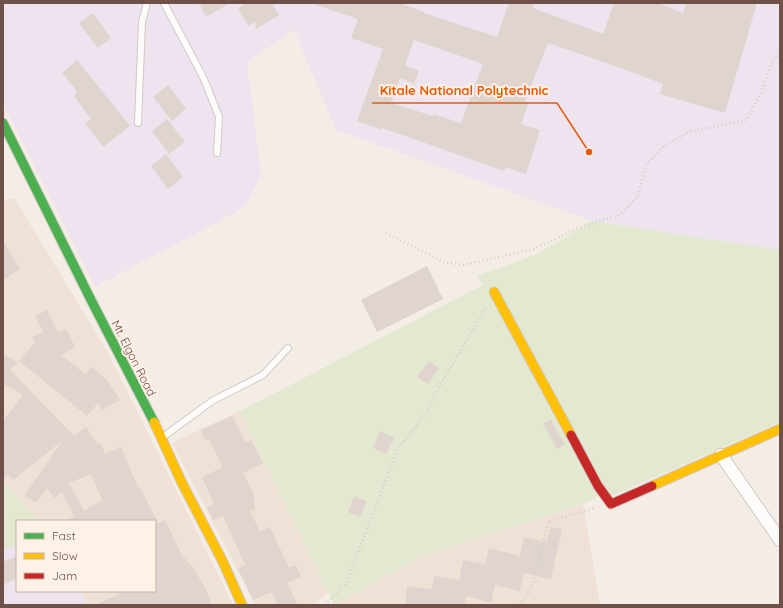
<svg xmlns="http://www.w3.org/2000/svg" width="783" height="608" viewBox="0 0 783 608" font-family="Quicksand,sans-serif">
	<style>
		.residential { fill: #efe1d6 }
		.education { fill: #eee4ef }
		.green { fill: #e3e9d1 }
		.building { fill: #e0d4ce; fill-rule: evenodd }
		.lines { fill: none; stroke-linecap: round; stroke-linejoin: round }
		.lane-casing { stroke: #d2c8c4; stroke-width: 8 }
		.street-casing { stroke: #d2c8c4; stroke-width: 14 }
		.fast-casing { stroke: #d2c8c3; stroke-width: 11 }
		.slow-casing { stroke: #d2c8c3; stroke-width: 11 }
		.jam-casing { stroke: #d2c8c3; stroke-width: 11 }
		.path { stroke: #d5ccc9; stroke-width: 2.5; stroke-dasharray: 1 3; stroke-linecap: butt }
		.lane { stroke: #fdfcfb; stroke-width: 6 }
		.street { stroke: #fdfcfb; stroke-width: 12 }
		.fast { stroke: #4caf50; stroke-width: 9 }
		.slow { stroke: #ffc107; stroke-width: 9 }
		.jam { stroke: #c62828; stroke-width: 9 }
		.labels { text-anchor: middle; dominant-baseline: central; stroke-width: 4; stroke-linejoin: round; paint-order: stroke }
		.street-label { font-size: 12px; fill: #6f5149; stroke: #fef1e6 }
		.leader { fill: none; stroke: #e8590c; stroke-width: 1.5 }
		.callout-dot { fill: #e8590c; stroke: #fef1e6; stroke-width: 1.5 }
		.callout-label { font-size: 13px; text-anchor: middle; font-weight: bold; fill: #e8590c; stroke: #fef1e6; stroke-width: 4; stroke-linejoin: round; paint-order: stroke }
	</style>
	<rect width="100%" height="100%" fill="#f4ede6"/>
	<g class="residential">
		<path d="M14 198 108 353 233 605H87L80 591H155V521H39L3 480V200Z"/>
		<path d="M240 411 328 593 313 605H256L172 443Z"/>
		<path d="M583 504 600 605H334L419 558Z"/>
	</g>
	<g class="education">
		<path d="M3 3H780V250L592 221 336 130 294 30 247 62 261 174 245 206 227 217 95 287 3 104Z"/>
		<path d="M17 545V591H80L87 605H3V550Z"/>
	</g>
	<g class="green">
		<path d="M592 221 780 250V422L612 496 608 491 583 504 419 558 334 605 240 411 483 285 477 276 535 255Z"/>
		<path d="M3 480 39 521H17V545L3 550Z"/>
	</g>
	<g class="building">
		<path d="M199 3H230L206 17Z"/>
		<path d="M246 3H272L279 15 256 29 255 22 248 26 238 8Z"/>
		<path d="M316 3H400L424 12V13L497 37 509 3H535L533 8 603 34 614 3H658L683 13 686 3H757L725 113 660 94 663 84 618 67 548 43 525 101 529 102 521 124 540 130 526 174 505 167 504 171 425 143 382 128V130L357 121 383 49 351 38 358 19 316 5ZM414 40 483 64 461 123 433 114V116L391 103 400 78 414 84 419 71 405 65Z"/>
		<path d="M93 13 111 38 98 48 79 23Z"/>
		<path d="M77 60 130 126 103 147 85 123 91 119 74 96 77 91 62 73Z"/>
		<path d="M168 85 186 109 172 121 153 97Z"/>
		<path d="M167 119 185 142 169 154 152 131Z"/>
		<path d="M166 154 183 177 168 189 151 166Z"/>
		<path d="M3 241 20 269 3 280Z"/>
		<path d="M427 266 443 299 377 332 361 300Z"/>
		<path d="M47 310 58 333 66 329 75 347 61 355 85 374 92 367 107 380 120 400 102 410 98 403 87 416 19 361 35 342 32 337 43 332 35 316Z"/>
		<path d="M3 354 18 362 10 370 74 436 86 427 98 445 101 444 105 454 121 447 138 488 140 487 157 521H66L74 516 62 492 55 498 47 488 36 503 25 495 62 441 13 480 8 474 3 478V421L23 395 3 383ZM91 474 102 500 84 511 69 483Z"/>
		<path d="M429 361 439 368 428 384 417 377Z"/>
		<path d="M232 416 245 442 251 440 263 463 243 473 253 492 255 509 250 511 260 531 270 527 289 568 296 565 301 577 287 583 298 605H278L271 592 253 600 238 569 245 565 223 516 213 520 207 507 214 504 202 477 223 467 209 439 205 440 201 430Z"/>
		<path d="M551 419 565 445 557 449 543 424Z"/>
		<path d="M380 431 394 438 386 454 373 448Z"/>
		<path d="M354 496 367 501 360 517 348 512Z"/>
		<path d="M165 520 182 555 193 568 205 587 212 605H95L119 594 118 591H155V525Z"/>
		<path d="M551 527 562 529 551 579 524 573 520 591 495 585 491 603 466 596 464 605H405L407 586 432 589 434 576 459 580 463 560 485 564 489 548 520 556 524 537 547 542Z"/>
		<path d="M17 556V578L3 585V562Z"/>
	</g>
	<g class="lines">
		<defs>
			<g id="lane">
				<path d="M164 3 204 79 219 117 217 153"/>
				<path d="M138 123 142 22 147 3"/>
				<path d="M163 437 212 401 263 375 288 348"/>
			</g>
			<path id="street" d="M721 455 780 540"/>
			<path id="fast" d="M3 123 92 302 154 422"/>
			<g id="slow">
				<path d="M494 292 571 435"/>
				<path d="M154 422 182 483 223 562 242 605"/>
				<path d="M652 486 780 429"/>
			</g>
			<path id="jam" d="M571 435 598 486 611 504 652 486"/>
		</defs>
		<use href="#lane" class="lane-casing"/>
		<use href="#street" class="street-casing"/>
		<use href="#fast" class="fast-casing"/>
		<use href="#slow" class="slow-casing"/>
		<use href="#jam" class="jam-casing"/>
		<g class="path">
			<path d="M386 233 444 262 464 265 534 249 580 227 620 215 638 196 647 163 664 146 689 132 747 120 760 95 773 60 780 52"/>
			<path d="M325 605 347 582 397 450 427 412 439 387 486 308"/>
			<path d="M513 605C516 604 520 602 522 601 538 584 541 544 549 521L596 508"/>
		</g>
		<use href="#lane" class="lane"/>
		<use href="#street" class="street"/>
		<use href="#fast" class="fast"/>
		<use href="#slow" class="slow"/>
		<use href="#jam" class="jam"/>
	</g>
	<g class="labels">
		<g class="street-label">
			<text transform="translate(134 358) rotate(63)">Mt. Elgon Road</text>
		</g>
	</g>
	<path class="leader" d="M589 152L557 103H372"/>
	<circle class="callout-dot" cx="589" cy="152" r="4"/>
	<g class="callout-label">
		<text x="464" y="95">Kitale National Polytechnic</text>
	</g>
	<rect width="783" height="608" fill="none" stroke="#6f5149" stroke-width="8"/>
	<rect x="16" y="520" width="140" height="72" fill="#fef1e6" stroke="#c5b1a7"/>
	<rect x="24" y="533" width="20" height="6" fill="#4caf50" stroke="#c5b1a7"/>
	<text x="52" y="540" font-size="12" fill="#6f5149">Fast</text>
	<rect x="24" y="553" width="20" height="6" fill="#ffc107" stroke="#c5b1a7"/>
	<text x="52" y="560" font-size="12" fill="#6f5149">Slow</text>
	<rect x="24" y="573" width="20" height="6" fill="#c62828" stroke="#c5b1a7"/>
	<text x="52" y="580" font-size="12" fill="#6f5149">Jam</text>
</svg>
